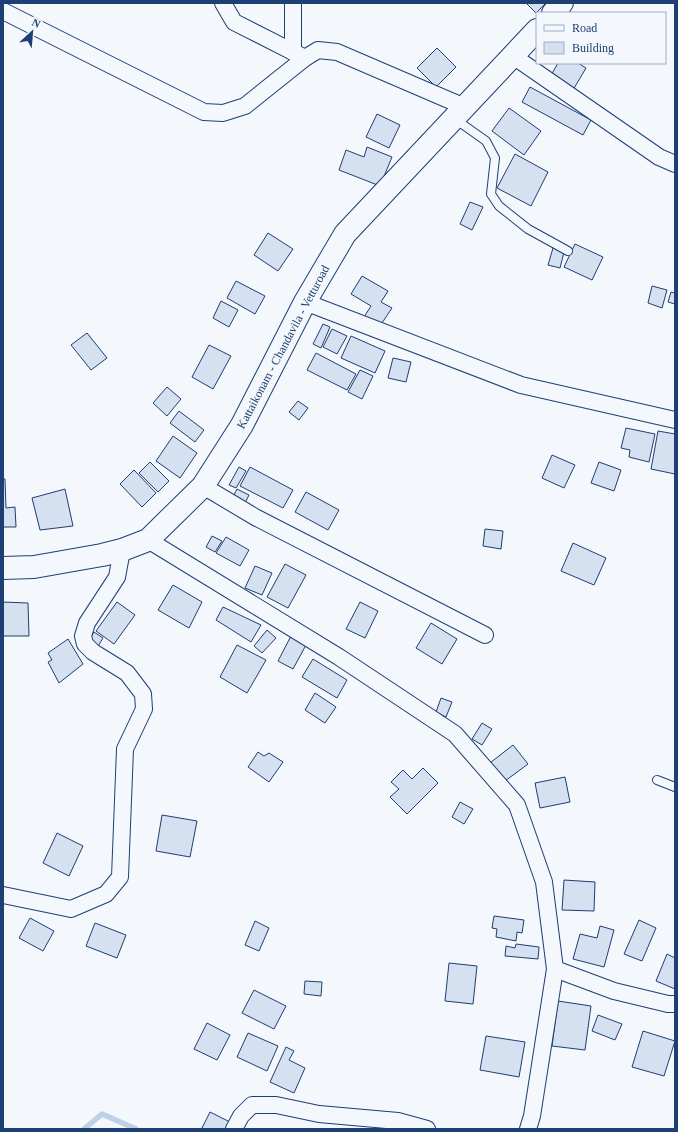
<svg xmlns="http://www.w3.org/2000/svg" width="678" height="1132" viewBox="0 0 678 1132" font-family="Georgia,serif">
	<style>
		.lines { fill: none; stroke-linecap: round; stroke-linejoin: round }
		.stream { stroke: #bed0e5; stroke-width: 5.5 }
		.building { fill: #d5e0f0; stroke: #1d3f73 }
		.lane-casing { stroke: #1d3f73; stroke-width: 10 }
		.street-casing { stroke: #1d3f73; stroke-width: 18 }
		.primary-casing { stroke: #1d3f73; stroke-width: 24 }
		.lane { stroke: #f4f7fb; stroke-width: 8 }
		.street { stroke: #f4f7fb; stroke-width: 16 }
		.primary { stroke: #f4f7fb; stroke-width: 22 }
		.labels { text-anchor: middle; dominant-baseline: central; stroke-width: 3; stroke-linejoin: round; paint-order: stroke }
		.street-label { font-size: 12px; fill: #1d3f73; stroke: #f4f7fb }
	</style>
	<rect width="100%" height="100%" fill="#f4f7fb"/>
	<g class="lines">
		<path class="stream" d="M84 1129 102 1114 136 1129"/>
	</g>
	<g class="building">
		<path d="M526 3H546L536 13Z"/>
		<path d="M437 48 456 67 436 87 417 68Z"/>
		<path d="M558 63H578L586 68 573 90 550 77Z"/>
		<path d="M530 87 591 120 583 135 522 102Z"/>
		<path d="M509 108 541 131 524 155 492 131Z"/>
		<path d="M377 114 400 125 389 148 366 137Z"/>
		<path d="M367 147 392 157 380 186 339 170 346 150 364 157Z"/>
		<path d="M515 154 548 172 531 206 497 188Z"/>
		<path d="M470 202 483 207 472 230 460 224Z"/>
		<path d="M268 233 293 249 278 271 254 255Z"/>
		<path d="M575 244 603 257 592 280 564 267Z"/>
		<path d="M553 248 564 252 560 268 548 265Z"/>
		<path d="M362 276 388 291 381 302 392 308 380 326 364 317 371 306 351 294Z"/>
		<path d="M236 281 265 296 255 314 227 298Z"/>
		<path d="M652 286 667 290 662 308 648 303Z"/>
		<path d="M671 292 675 293V304L668 302Z"/>
		<path d="M221 301 238 310 229 327 213 318Z"/>
		<path d="M323 324 330 327 321 348 313 344Z"/>
		<path d="M332 329 347 336 337 354 323 347Z"/>
		<path d="M87 333 107 358 91 370 71 345Z"/>
		<path d="M351 336 385 351 375 373 341 358Z"/>
		<path d="M209 345 231 356 213 389 192 377Z"/>
		<path d="M316 353 356 374 347 390 307 370Z"/>
		<path d="M393 358 411 362 406 382 388 378Z"/>
		<path d="M360 370 373 376 362 399 348 392Z"/>
		<path d="M167 387 181 399 167 416 153 403Z"/>
		<path d="M298 401 308 408 299 420 289 412Z"/>
		<path d="M179 411 204 430 195 442 170 423Z"/>
		<path d="M626 428 655 434 649 462 629 457 630 450 621 448Z"/>
		<path d="M658 431 675 434V474L651 469Z"/>
		<path d="M173 436 197 453 180 478 156 461Z"/>
		<path d="M552 455 575 465 564 488 542 478Z"/>
		<path d="M150 462 169 481 158 492 139 473Z"/>
		<path d="M599 462 621 470 614 491 591 483Z"/>
		<path d="M239 467 246 471 236 488 229 485Z"/>
		<path d="M250 467 293 490 283 508 240 486Z"/>
		<path d="M134 470 156 493 142 507 120 484Z"/>
		<path d="M3 479H5L6 508 15 507 16 527H3Z"/>
		<path d="M65 489 73 526 40 530 32 498Z"/>
		<path d="M237 489 249 495 244 505 232 499Z"/>
		<path d="M306 492 339 510 328 530 295 512Z"/>
		<path d="M485 529 503 531 501 549 483 546Z"/>
		<path d="M212 536 222 541 215 552 206 547Z"/>
		<path d="M226 537 249 550 240 566 216 553Z"/>
		<path d="M573 543 606 558 594 585 561 571Z"/>
		<path d="M285 564 306 575 288 608 267 597Z"/>
		<path d="M255 566 272 573 262 595 245 588Z"/>
		<path d="M173 585 202 602 189 628 158 610Z"/>
		<path d="M3 602 28 603 29 636H3Z"/>
		<path d="M117 602 135 615 114 644 96 631Z"/>
		<path d="M360 602 378 611 365 638 346 629Z"/>
		<path d="M223 607 261 625 251 642 216 620Z"/>
		<path d="M431 623 457 639 442 664 416 648Z"/>
		<path d="M267 630 276 638 262 653 254 646Z"/>
		<path d="M94 632 103 638 97 648 88 642Z"/>
		<path d="M291 636 306 645 293 669 278 661Z"/>
		<path d="M68 639 83 664 59 683 48 662 52 660 48 653Z"/>
		<path d="M237 645 266 660 247 693 220 677Z"/>
		<path d="M313 659 347 680 337 698 302 677Z"/>
		<path d="M315 693 336 707 325 723 305 710Z"/>
		<path d="M441 698 452 702 446 717 436 712Z"/>
		<path d="M482 723 492 729 482 745 472 739Z"/>
		<path d="M513 745 528 764 505 781 490 763Z"/>
		<path d="M258 752 264 756 269 753 283 762 269 782 248 767Z"/>
		<path d="M423 768 438 783 407 814 390 797 399 789 391 782 403 770 412 779Z"/>
		<path d="M565 777 570 802 540 808 535 783Z"/>
		<path d="M460 802 473 809 464 824 452 817Z"/>
		<path d="M162 815 197 821 190 857 156 851Z"/>
		<path d="M57 833 83 846 69 876 43 863Z"/>
		<path d="M564 880 595 882 594 911 562 910Z"/>
		<path d="M494 916 524 920 522 933 517 932 516 941 496 937 497 929 492 928Z"/>
		<path d="M30 918 54 931 43 951 19 938Z"/>
		<path d="M639 920 656 928 642 961 624 954Z"/>
		<path d="M255 921 269 928 259 951 245 945Z"/>
		<path d="M95 923 126 935 117 958 86 946Z"/>
		<path d="M600 926 614 930 604 967 573 959 580 934 597 938Z"/>
		<path d="M516 944 539 947 538 959 505 956 506 946 515 948Z"/>
		<path d="M667 954 675 958V989L656 981Z"/>
		<path d="M449 963 477 966 473 1004 445 1001Z"/>
		<path d="M305 981 322 982 321 996 304 994Z"/>
		<path d="M254 990 286 1006 274 1029 242 1013Z"/>
		<path d="M558 1001 591 1006 585 1050 552 1046Z"/>
		<path d="M598 1015 622 1024 615 1040 592 1031Z"/>
		<path d="M207 1023 230 1035 217 1060 194 1049Z"/>
		<path d="M643 1031 675 1041 664 1076 632 1067Z"/>
		<path d="M248 1033 278 1046 267 1071 237 1057Z"/>
		<path d="M486 1036 525 1042 519 1077 480 1070Z"/>
		<path d="M286 1047 294 1051 289 1060 305 1068 294 1093 270 1082Z"/>
		<path d="M210 1112 230 1122 227 1129H205L202 1128Z"/>
	</g>
	<g class="lines">
		<defs>
			<g id="lane">
				<path d="M455 119 486 141 495 158 491 194 499 206 528 229 568 251"/>
				<path d="M657 780 675 787"/>
			</g>
			<g id="street">
				<path d="M223 3 234 22 305 58"/>
				<path d="M3 11 204 112 223 113 245 106 305 58 318 50 337 52 465 107"/>
				<path d="M293 52V3"/>
				<path d="M513 56 659 157 675 164"/>
				<path d="M305 302 521 385 675 420"/>
				<path d="M203 486 255 517 485 635"/>
				<path d="M148 540 339 657 455 734 517 805 544 882 555 969 532 1116 528 1129"/>
				<path d="M3 895 71 909 106 894 120 877 125 749 144 709 143 694 127 673 93 652 85 644 83 636 87 623 117 577 122 550"/>
				<path d="M555 969 614 991 668 1004H675"/>
				<path d="M234 1129 241 1116 252 1105H276L319 1114 398 1121 427 1129"/>
			</g>
			<g id="primary">
				<path d="M553 13 562 3"/>
				<path d="M3 568 34 567 102 555 122 550 148 540 203 486 242 425 305 302 345 234 537 30"/>
			</g>
		</defs>
		<use href="#lane" class="lane-casing"/>
		<use href="#street" class="street-casing"/>
		<use href="#primary" class="primary-casing"/>
		<use href="#lane" class="lane"/>
		<use href="#street" class="street"/>
		<use href="#primary" class="primary"/>
	</g>
	<g class="labels">
		<g class="street-label">
			<text transform="translate(283 347) rotate(-62)">Kattaikonam - Chandavila - Vetturoad</text>
		</g>
	</g>
	<rect width="678" height="1132" fill="none" stroke="#1d3f73" stroke-width="8"/>
	<rect x="536" y="12" width="130" height="52" fill="#f4f7fb" stroke="#9eadc5"/>
	<rect x="544" y="25" width="20" height="6" fill="#f4f7fb" stroke="#9eadc5"/>
	<text x="572" y="32" font-size="12" fill="#1d3f73">Road</text>
	<rect x="544" y="42" width="20" height="12" fill="#d5e0f0" stroke="#9eadc5"/>
	<text x="572" y="52" font-size="12" fill="#1d3f73">Building</text>
	<g transform="translate(32 32) rotate(26)" stroke="#f4f7fb" stroke-width="3" paint-order="stroke">
	<path d="M0-3L7 15L0 10L-7 15Z" fill="#1d3f73"/>
	<text y="-6" font-size="11" font-weight="bold" text-anchor="middle" fill="#1d3f73">N</text>
	</g>
</svg>
